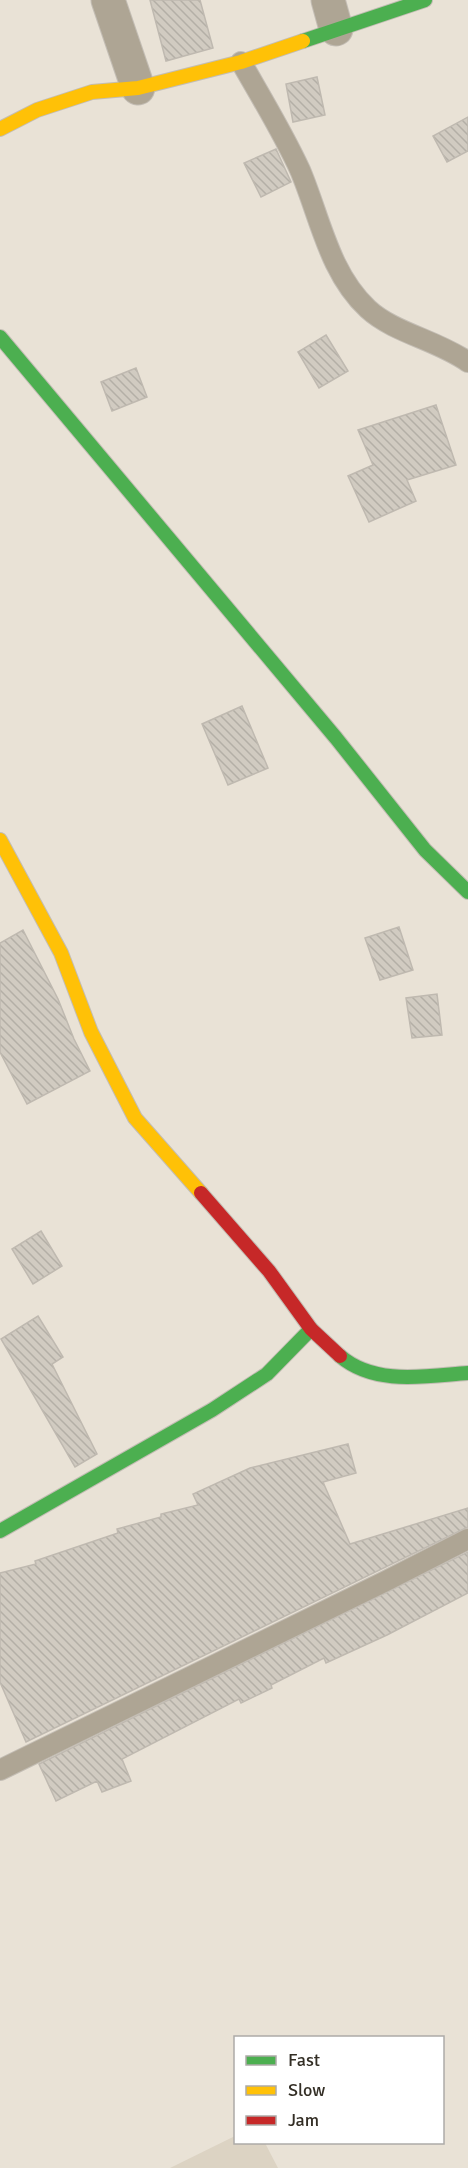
<svg xmlns="http://www.w3.org/2000/svg" width="468" height="2168" viewBox="0 0 468 2168" font-family="Signika,sans-serif">
	<style>
		.industrial { fill: #dcd3c3 }
		.building { fill: url(#building-back-hatch); stroke: #bfb9b0; stroke-width: 1.5 }
		.lines { fill: none; stroke-linecap: round; stroke-linejoin: round }
		.lane-casing { stroke: #c3bdb4; stroke-width: 22 }
		.street-casing { stroke: #c3bdb4; stroke-width: 35 }
		.fast-casing { stroke: #c3bdb4; stroke-width: 16 }
		.slow-casing { stroke: #c3bdb4; stroke-width: 16 }
		.jam-casing { stroke: #c3bdb4; stroke-width: 16 }
		.lane { stroke: #aea594; stroke-width: 20 }
		.street { stroke: #aea594; stroke-width: 33 }
		.fast { stroke: #4caf50; stroke-width: 14 }
		.slow { stroke: #ffc107; stroke-width: 14 }
		.jam { stroke: #c62828; stroke-width: 14 }
	</style>
	<defs>
		<pattern id="building-back-hatch" width="6" height="6" patternUnits="userSpaceOnUse" patternTransform="scale(1.5)"><rect width="6" height="6" fill="#d1cbc1"/><path d="M-1 5l2 2M0 0l6 6M5-1l2 2" fill="none" stroke="#b4afa6"/></pattern>
	</defs>
	<rect width="100%" height="100%" fill="#e9e2d6"/>
	<path class="industrial" d="M235 2136 236 2142 265 2143 278 2168H170Z"/>
	<g class="building">
		<path d="M150 0H200L213 48 166 61Z"/>
		<path d="M317 77 325 115 293 122 286 84Z"/>
		<path d="M468 117V151L447 162 433 136Z"/>
		<path d="M276 149 291 182 261 197 244 163Z"/>
		<path d="M326 335 348 371 319 388 298 352Z"/>
		<path d="M136 368 147 397 112 411 101 382Z"/>
		<path d="M436 405 456 465 407 480 416 501 369 522 348 476 373 465 358 430Z"/>
		<path d="M242 706 268 768 228 785 202 724Z"/>
		<path d="M399 927 413 970 380 980 365 938Z"/>
		<path d="M23 930 58 999 74 1039 90 1071 27 1104 0 1052V943Z"/>
		<path d="M437 994 442 1035 412 1038 406 998Z"/>
		<path d="M41 1231 62 1266 33 1284 12 1249Z"/>
		<path d="M38 1316 63 1357 52 1364 97 1454 75 1467 1 1339Z"/>
		<path d="M348 1444 356 1473 323 1482 350 1544 468 1508V1527L26 1742 0 1682V1573L36 1564 35 1561 118 1533 117 1529 161 1517V1514L198 1505 193 1494 250 1468Z"/>
		<path d="M468 1552V1593L387 1635 326 1663 324 1658 271 1685 272 1688 241 1703 239 1699 122 1759 131 1781 102 1792 97 1781 56 1801 39 1764Z"/>
	</g>
	<g class="lines">
		<defs>
			<g id="lane">
				<path d="M241 62C261 97 283 133 300 170 320 217 329 273 368 309 394 333 437 340 468 362"/>
				<path d="M0 1770 386 1581 468 1539"/>
			</g>
			<g id="street">
				<path d="M108 0 138 88"/>
				<path d="M328 0 336 29"/>
			</g>
			<g id="fast">
				<path d="M303 41 425 0"/>
				<path d="M0 337 336 738 425 850 468 892"/>
				<path d="M340 1356C375 1386 426 1376 468 1373"/>
				<path d="M0 1531 212 1410 267 1374 311 1329"/>
			</g>
			<g id="slow">
				<path d="M0 129 37 110 92 92 138 88 241 62 303 41"/>
				<path d="M0 840 61 953 91 1032 135 1118 201 1193"/>
			</g>
			<path id="jam" d="M201 1193 269 1271 311 1329 340 1356"/>
		</defs>
		<use href="#lane" class="lane-casing"/>
		<use href="#street" class="street-casing"/>
		<use href="#fast" class="fast-casing"/>
		<use href="#slow" class="slow-casing"/>
		<use href="#jam" class="jam-casing"/>
		<use href="#lane" class="lane"/>
		<use href="#street" class="street"/>
		<use href="#fast" class="fast"/>
		<use href="#slow" class="slow"/>
		<use href="#jam" class="jam"/>
	</g>
	<rect x="234" y="2036" width="210" height="108" fill="#ffffff" stroke="#adaba8" stroke-width="1.5"/>
	<rect x="246" y="2056" width="30" height="9" fill="#4caf50" stroke="#adaba8" stroke-width="1.5"/>
	<text x="288" y="2066" font-size="18" fill="#332e25">Fast</text>
	<rect x="246" y="2086" width="30" height="9" fill="#ffc107" stroke="#adaba8" stroke-width="1.5"/>
	<text x="288" y="2096" font-size="18" fill="#332e25">Slow</text>
	<rect x="246" y="2116" width="30" height="9" fill="#c62828" stroke="#adaba8" stroke-width="1.5"/>
	<text x="288" y="2126" font-size="18" fill="#332e25">Jam</text>
</svg>
